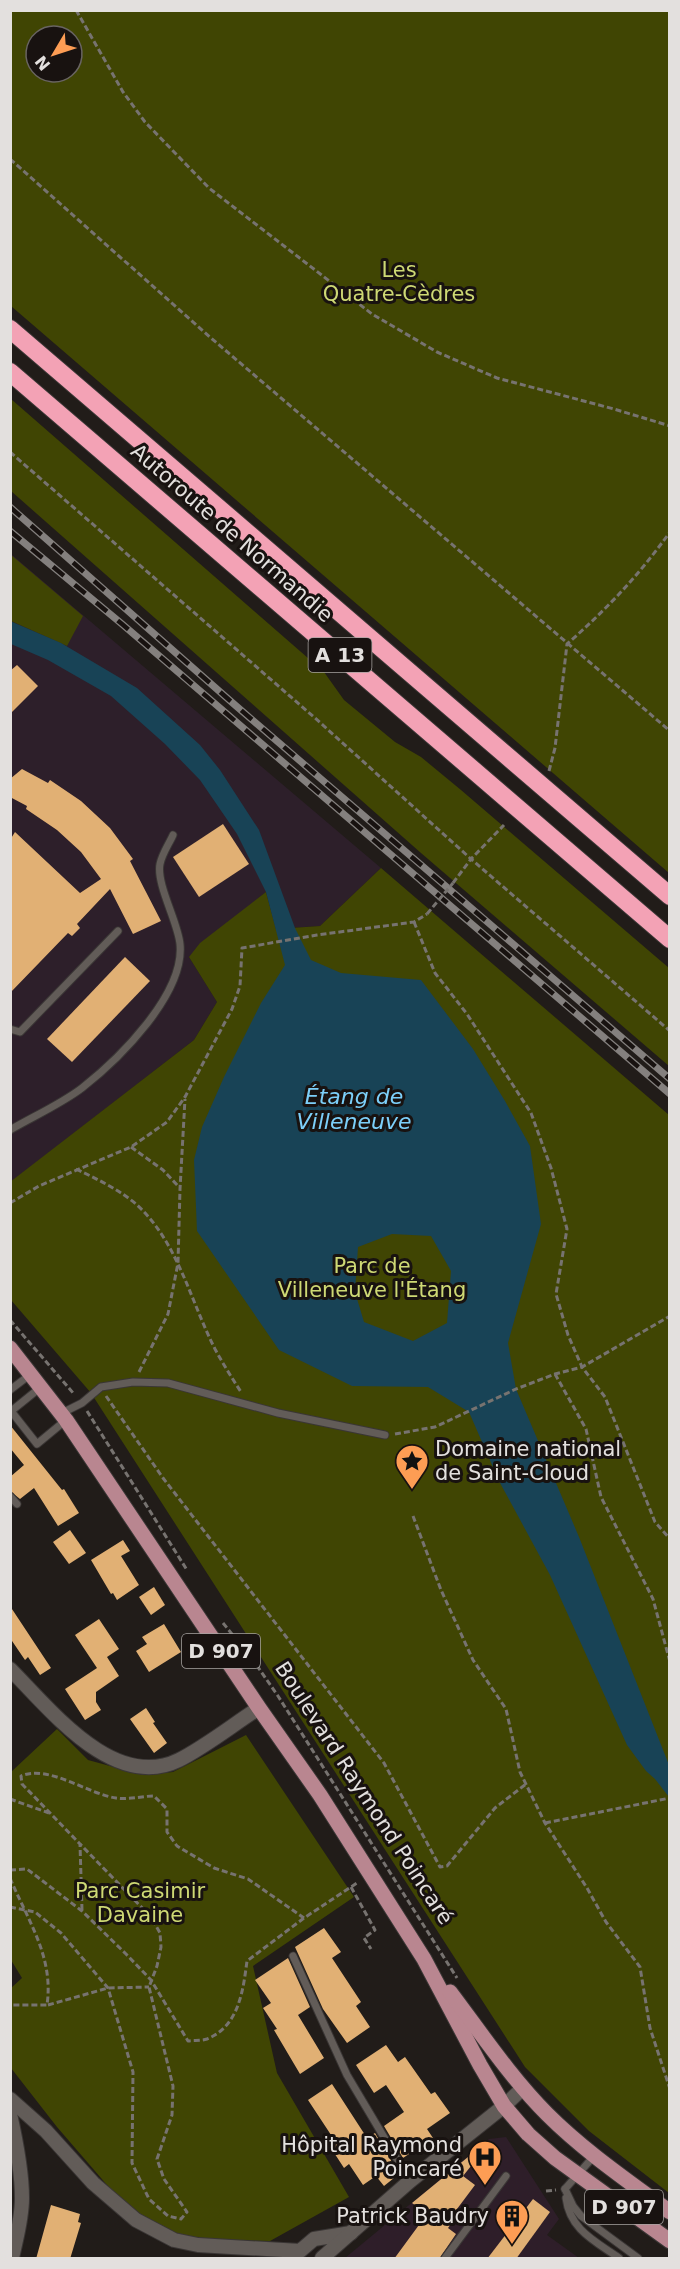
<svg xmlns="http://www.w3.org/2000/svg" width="680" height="2269" viewBox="0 0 680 2269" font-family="'DejaVu Sans',sans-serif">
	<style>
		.commercial { fill: #2d1f2a }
		.medical { fill: #2e1e29 }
		.green { fill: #404503; fill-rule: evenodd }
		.water { fill: #184356; fill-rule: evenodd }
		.building { fill: #e1b074 }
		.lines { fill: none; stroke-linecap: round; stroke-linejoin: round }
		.service-casing { stroke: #3a3635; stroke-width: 9 }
		.minor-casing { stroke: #3a3635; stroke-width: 16 }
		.primary-casing { stroke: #3a3635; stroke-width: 17 }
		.motorway-casing { stroke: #3a3635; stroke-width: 20 }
		.path { stroke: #777370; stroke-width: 3; stroke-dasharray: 6 3; stroke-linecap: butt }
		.service { stroke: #625c58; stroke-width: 7 }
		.minor { stroke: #625c58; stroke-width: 14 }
		.primary { stroke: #b98690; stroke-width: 15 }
		.motorway { stroke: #f3a2b5; stroke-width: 18 }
		.rail-casing { stroke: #84807e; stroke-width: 7 }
		.rail { stroke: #181210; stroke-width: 4.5; stroke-dasharray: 14; stroke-linecap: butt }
		.path-bridge { stroke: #777370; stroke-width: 3; stroke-dasharray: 6 3; stroke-linecap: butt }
		.labels { text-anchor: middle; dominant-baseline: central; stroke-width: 6; stroke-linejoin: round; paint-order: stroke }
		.shield { fill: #181210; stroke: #a6a2a0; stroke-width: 1.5 }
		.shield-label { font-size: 20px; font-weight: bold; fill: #e3e0de }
		.park-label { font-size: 21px; fill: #ced974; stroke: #181210 }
		.street-label { font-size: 21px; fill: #e3e0de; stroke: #181210 }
		.poi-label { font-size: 21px; fill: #e3e0de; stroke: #181210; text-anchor: end }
		.water-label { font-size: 22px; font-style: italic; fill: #7ccff9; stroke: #181210 }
	</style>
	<rect width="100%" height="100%" fill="#211c19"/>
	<path class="commercial" d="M11 554 381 868 320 926 276 929 266 892 189 957 217 1002 194 1040 11 1182Z"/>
	<path class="medical" d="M506 2137 559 2219 547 2235 579 2258H345L489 2139Z"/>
	<g class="green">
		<path d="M11 10 669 11V873L11 306ZM36 36H72V72H36Z"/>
		<path d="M11 399 324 672 344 700 395 742 421 757 461 790 669 968V1066L421 853 11 491Z"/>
		<path d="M10 554 83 616 67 646 11 621Z"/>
		<path d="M381 868 669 1115V2193L589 2131 525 2067 91 1393 11 1300 10 1182 194 1040 217 1002 189 957 200 943 266 892 276 929 320 926Z"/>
		<path d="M57 1729 88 1760 143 1775 173 1772 246 1735 354 1897 253 1966 277 2073 349 2197 270 2241 199 2240 165 2232 126 2207 57 2127 11 2068 10 1989 22 1978 11 1960V1772Z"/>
	</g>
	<path class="water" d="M10 621 61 643 137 688 200 745 220 770 259 830 295 928 311 960 341 973 421 980 473 1049 505 1101 530 1146 541 1224 508 1343 516 1389 579 1537 669 1765V1797L655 1779 646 1771 627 1745 550 1575 499 1481 469 1412 428 1387 352 1386 279 1350 197 1231 194 1160 202 1127 224 1077 261 1003 285 965 266 892 237 834 200 780 165 744 111 696 48 660 11 644ZM392 1234 431 1236 451 1271 447 1323 413 1341 364 1322 355 1292 358 1247Z"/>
	<g class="building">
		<path d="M17 665 38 686 10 714V671Z"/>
		<path d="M22 769 48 783 50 780 81 801 110 828 133 859 130 861 161 921 133 934 110 889 77 924 80 928 72 936 68 933 10 993V840L15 832 80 893 101 879 81 852 57 830 26 809 27 806 10 797V779Z"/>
		<path d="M223 824 249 864 199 897 173 857Z"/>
		<path d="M125 957 150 981 72 1062 47 1039Z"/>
		<path d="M10 1425 62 1490 64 1489 79 1513 58 1526 34 1488 20 1499 10 1491V1477L24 1465 10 1448Z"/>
		<path d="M70 1530 86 1553 69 1564 53 1542Z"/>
		<path d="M123 1540 130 1551 121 1556 139 1585 117 1600 113 1593 111 1594 91 1560Z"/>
		<path d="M154 1587 165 1605 151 1615 139 1597Z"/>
		<path d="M10 1606 51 1668 40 1675 28 1657 25 1660 10 1638Z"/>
		<path d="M99 1619 119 1649 107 1657 119 1676 96 1692V1702L101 1710 85 1720 65 1689 97 1668 75 1635Z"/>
		<path d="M164 1624 181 1652 149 1672 136 1651 147 1644 142 1637Z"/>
		<path d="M146 1708 155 1722 153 1723 167 1743 154 1753 130 1719Z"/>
		<path d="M324 1928 341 1952 332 1958 361 2002 356 2006 370 2027 347 2043 323 2009 295 1947Z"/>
		<path d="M288 1958 310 2007 298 2015 324 2058 300 2074 274 2030 277 2029 263 2008 271 2003 255 1980Z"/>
		<path d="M386 2045 398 2062 405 2057 431 2094 435 2092 450 2113 427 2129 433 2138 403 2158 384 2126 404 2112 386 2085 374 2093 356 2065Z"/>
		<path d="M332 2084 367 2138 375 2133 393 2164 387 2168 394 2178 384 2186 376 2176 363 2185 349 2164 344 2168 329 2145 335 2141 308 2100Z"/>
		<path d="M479 2148 483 2151 463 2176 475 2185 448 2221 451 2224 448 2228 456 2234 439 2259H394L427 2214 412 2203Z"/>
		<path d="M533 2199 550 2212 516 2259H487Z"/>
		<path d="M51 2205 80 2214 78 2222 81 2223 70 2259H36Z"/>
	</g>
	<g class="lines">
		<defs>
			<g id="service">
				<path d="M10 1029 20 1032 118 931"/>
				<path d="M10 1130C34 1116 61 1104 82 1088 119 1059 185 994 180 944 178 922 156 884 160 864 162 854 169 844 173 835"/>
				<path d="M10 1390 31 1374"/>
				<path d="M11 1411 37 1444 66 1420"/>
				<path d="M10 1412 41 1387"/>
				<path d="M62 1413 82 1403 101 1387 133 1382 168 1383 278 1413 385 1435"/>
				<path d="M10 1496 17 1504"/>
				<path d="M293 1956 347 2075 410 2181"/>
				<path d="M565 2189 573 2206 581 2216 638 2258"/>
				<path d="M565 2189 594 2156"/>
				<path d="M566 2198C570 2230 595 2241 619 2258"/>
				<path d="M445 2258 506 2176"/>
			</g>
			<g id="minor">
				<path d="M10 1669C51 1710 114 1792 179 1760 205 1747 234 1724 259 1708"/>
				<path d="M10 2099 46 2131 93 2183 136 2220 174 2240 198 2245 300 2251 314 2239 351 2233"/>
				<path d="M10 2114C16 2141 22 2170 22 2198 22 2219 16 2239 12 2258"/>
				<path d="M322 2258 410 2181 504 2106 523 2088"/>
			</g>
			<g id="primary">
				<path d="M10 1348 66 1420 259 1708 320 1795 424 1959 480 2065 504 2106 528 2134 555 2158 670 2241"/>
				<path d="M450 1992C481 2033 511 2078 547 2114 584 2151 628 2181 670 2212"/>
			</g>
			<g id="motorway">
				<path d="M10 329 670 896"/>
				<path d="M10 372 670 939"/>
			</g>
		</defs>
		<use href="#service" class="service-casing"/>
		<use href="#minor" class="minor-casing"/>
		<use href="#primary" class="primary-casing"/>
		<use href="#motorway" class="motorway-casing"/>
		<g class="path">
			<path d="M76 10 123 92 145 122 209 188 372 314 437 352 497 378 614 409 670 426"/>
			<path d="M10 159 211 338 670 731"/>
			<path d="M10 452 315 718 471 859 670 1031"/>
			<path d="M549 771 555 748 567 644C607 609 639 575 670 532"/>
			<path d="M453 883 471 859 504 825"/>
			<path d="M414 922 435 973 467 1014 531 1113 551 1168 567 1229 556 1294 568 1335 582 1367 605 1397 655 1522 670 1539"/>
			<path d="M131 1147 163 1170 179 1187"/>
			<path d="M76 1169C97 1179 118 1189 136 1204 178 1242 190 1300 215 1349 223 1364 232 1378 241 1392"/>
			<path d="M10 1203 39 1186 131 1147 167 1122 185 1097 232 1009 240 986 242 948 317 935 414 922 427 914"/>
			<path d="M10 1320 74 1394"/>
			<path d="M139 1372 168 1314 178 1263 180 1189 185 1099"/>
			<path d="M555 1374 586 1429 601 1497 653 1599 670 1662"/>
			<path d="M106 1396 163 1478 384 1763 440 1867 447 1866 495 1808 526 1784"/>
			<path d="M87 1411 187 1570"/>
			<path d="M395 1434 435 1427 516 1389 555 1374 582 1367 670 1316"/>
			<path d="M413 1516 441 1590 473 1660 506 1709 520 1772 545 1823 587 1888 606 1922 640 1967 650 2028 670 2089"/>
			<path d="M223 1623 253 1660 278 1696 457 1978"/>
			<path d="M10 1799 49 1813"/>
			<path d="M545 1823 670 1798"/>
			<path d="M10 1870 27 1869 82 1911 126 1954 151 1980 188 2041C193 2040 201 2041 207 2039 239 2026 243 1991 247 1961L304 1918 357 1883"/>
			<path d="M10 1878C28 1921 54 1957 47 2005H10"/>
			<path d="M351 1887 375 1930 364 1938 371 1949"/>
			<path d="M10 1907 35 1912 61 1933 108 1988 133 2072 132 2163 149 2199 168 2216 181 2219 187 2212 164 2179 157 2159 172 2115 173 2086 149 1987 157 1966 161 1947 160 1933 151 1917 80 1844"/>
			<path d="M82 1910 80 1844 22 1784 21 1776C48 1764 88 1794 116 1798 128 1800 142 1796 154 1796L167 1809V1832L177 1846 214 1868 248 1879 304 1918"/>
			<path d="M48 2005 108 1988 149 1987"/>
			<path d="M546 2191 556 2190"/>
		</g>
		<use href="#service" class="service"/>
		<use href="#minor" class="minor"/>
		<use href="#primary" class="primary"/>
		<use href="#motorway" class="motorway"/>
		<defs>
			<g id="rail">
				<path d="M10 507 235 705 670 1079"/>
				<path d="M10 531 122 624 670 1094"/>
			</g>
		</defs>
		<use href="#rail" class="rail-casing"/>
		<use href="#rail" class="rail"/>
		<path class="path-bridge" d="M427 914 453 883"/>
	</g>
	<defs>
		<symbol id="sight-pin" viewBox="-11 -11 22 30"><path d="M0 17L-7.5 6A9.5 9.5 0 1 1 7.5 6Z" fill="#fd9d54" stroke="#181210"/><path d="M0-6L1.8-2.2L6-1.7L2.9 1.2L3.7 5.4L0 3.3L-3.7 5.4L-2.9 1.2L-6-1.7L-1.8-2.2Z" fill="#111"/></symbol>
		<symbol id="hospital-pin" viewBox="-11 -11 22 30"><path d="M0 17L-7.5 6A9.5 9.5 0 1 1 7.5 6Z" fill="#fd9d54" stroke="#181210"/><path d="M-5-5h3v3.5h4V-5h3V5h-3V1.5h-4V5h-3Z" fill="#111"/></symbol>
		<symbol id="building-pin" viewBox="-11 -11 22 30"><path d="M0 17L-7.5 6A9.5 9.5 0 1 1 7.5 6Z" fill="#fd9d54" stroke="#181210"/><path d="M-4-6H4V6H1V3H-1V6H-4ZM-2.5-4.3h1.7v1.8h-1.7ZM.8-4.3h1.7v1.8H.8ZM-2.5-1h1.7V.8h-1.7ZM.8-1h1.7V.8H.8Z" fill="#111"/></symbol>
	</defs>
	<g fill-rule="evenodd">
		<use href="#sight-pin" x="393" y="1442" width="38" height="52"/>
		<use href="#hospital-pin" x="466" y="2138" width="38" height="52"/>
		<use href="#building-pin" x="493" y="2197" width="38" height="52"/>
	</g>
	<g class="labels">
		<g class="shield">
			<rect x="308.5" y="638" width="63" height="34" rx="4.5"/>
			<rect x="182" y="1634" width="78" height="34" rx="4.5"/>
			<rect x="585" y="2190" width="78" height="34" rx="4.5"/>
		</g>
		<g class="shield-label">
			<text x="340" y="655">A 13</text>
			<text x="221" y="1651">D 907</text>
			<text x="624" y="2207">D 907</text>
		</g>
		<g class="park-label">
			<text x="399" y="270">Les<tspan x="399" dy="24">Quatre-Cèdres</tspan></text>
			<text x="372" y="1266">Parc de<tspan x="372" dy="24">Villeneuve l'Étang</tspan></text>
			<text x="140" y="1891">Parc Casimir<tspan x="140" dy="24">Davaine</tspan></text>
		</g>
		<g class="street-label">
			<text transform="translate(232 533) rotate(41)">Autoroute de Normandie</text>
			<text transform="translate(364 1793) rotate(57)">Boulevard Raymond Poincaré</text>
		</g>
		<g class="poi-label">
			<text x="435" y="1449" text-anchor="start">Domaine national<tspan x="435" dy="24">de Saint-Cloud</tspan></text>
			<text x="462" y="2145">Hôpital Raymond<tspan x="462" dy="24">Poincaré</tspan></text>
			<text x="489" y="2216">Patrick Baudry</text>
		</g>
		<g class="water-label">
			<text x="354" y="1096">Étang de<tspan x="354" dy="25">Villeneuve</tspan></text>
		</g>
	</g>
	<rect width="680" height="2269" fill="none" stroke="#e3e0de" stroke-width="24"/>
	<g transform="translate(54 54) rotate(231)"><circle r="28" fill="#181210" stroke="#696462" stroke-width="1.5"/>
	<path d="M0-4.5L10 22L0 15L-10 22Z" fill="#fd9d54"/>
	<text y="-9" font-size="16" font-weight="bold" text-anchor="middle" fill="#e3e0de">N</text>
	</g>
</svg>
